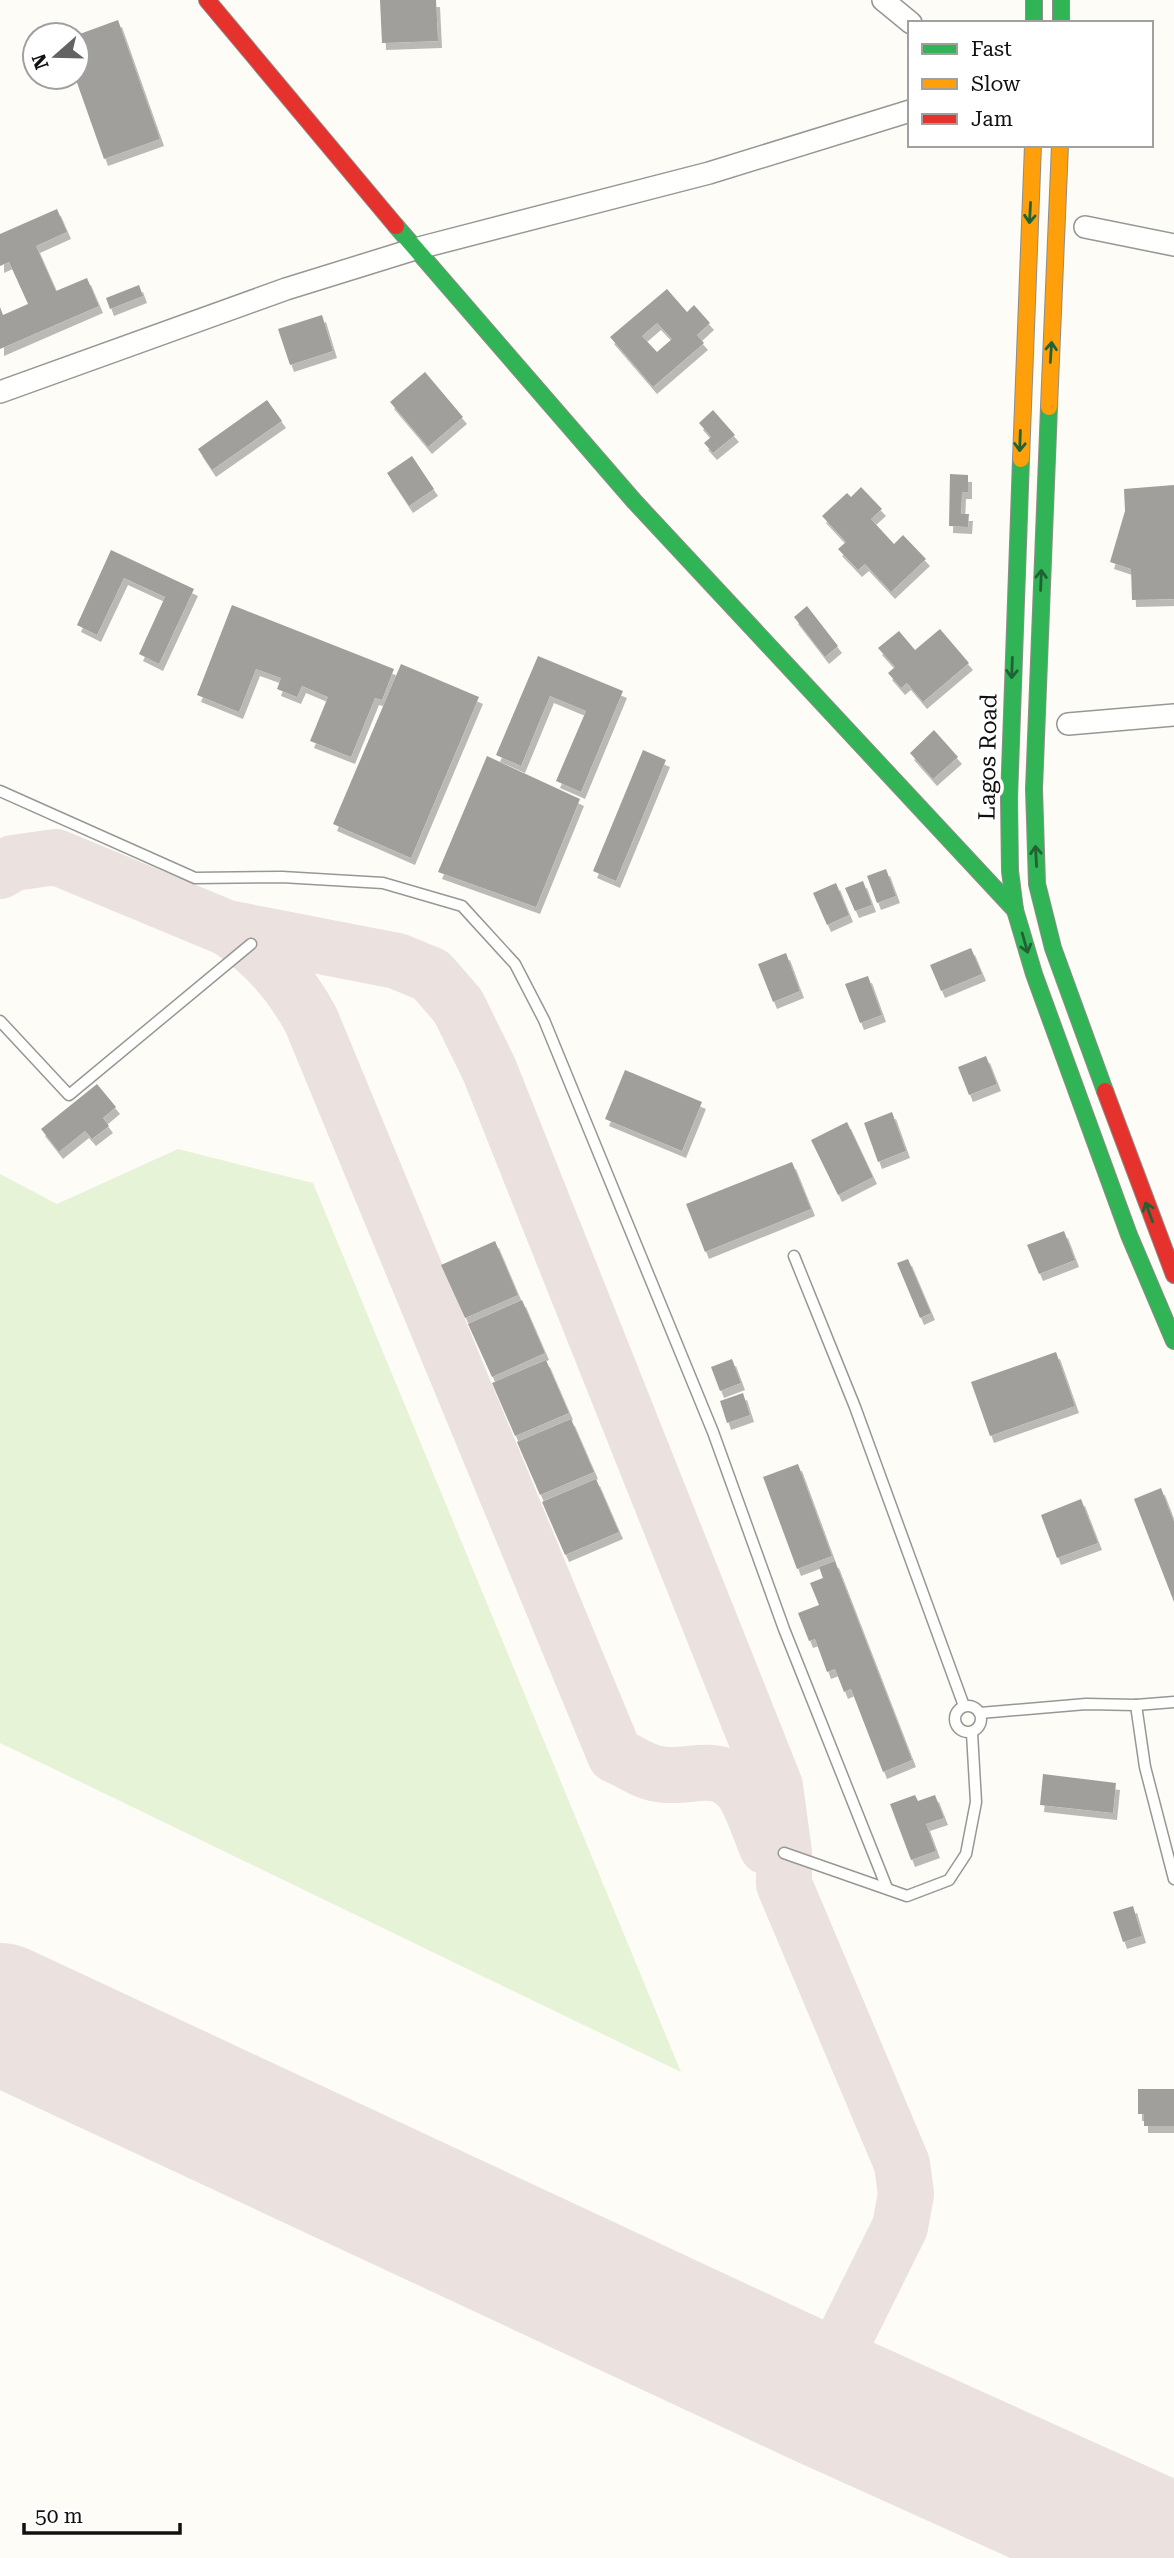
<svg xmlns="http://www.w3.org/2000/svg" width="1174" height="2558" viewBox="0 0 1174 2558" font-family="'Roboto Serif',serif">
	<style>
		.green { fill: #e7f3d7 }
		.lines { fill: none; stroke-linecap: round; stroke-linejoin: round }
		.taxiway { stroke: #ebe1df; stroke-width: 56 }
		.runway { stroke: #ebe1df; stroke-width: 140 }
		.building { fill: #a19f9c; fill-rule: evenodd; filter: url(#shadow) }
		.lane-casing { stroke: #979795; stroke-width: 13 }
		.street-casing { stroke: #979795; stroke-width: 24 }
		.fast-casing { stroke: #8e8d8b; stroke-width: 18 }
		.slow-casing { stroke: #8e8d8b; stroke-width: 18 }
		.jam-casing { stroke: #8e8d8b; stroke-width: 18 }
		.lane { stroke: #fffffe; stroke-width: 10 }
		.street { stroke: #fffffe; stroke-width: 21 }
		.fast { stroke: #30b455; stroke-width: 16 }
		.slow { stroke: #ff9f0a; stroke-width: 16 }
		.jam { stroke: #e5322d; stroke-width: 16 }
		.oneway { stroke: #206233 }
		.labels { text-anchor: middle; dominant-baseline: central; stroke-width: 7; stroke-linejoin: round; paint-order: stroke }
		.street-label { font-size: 23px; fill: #111; stroke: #fff }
	</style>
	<defs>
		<filter id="shadow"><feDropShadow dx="4" dy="7" stdDeviation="0" flood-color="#0004"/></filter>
	</defs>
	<rect width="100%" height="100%" fill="#fdfcf7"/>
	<path class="green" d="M178 1149 313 1183 681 2072 0 1743V1174L57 1204Z"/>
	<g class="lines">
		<g class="taxiway">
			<path d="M0 871 13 863 56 857 227 928 397 961 431 975 458 1006 489 1069 775 1786 784 1853V1884L902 2164 906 2194 900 2227 817 2394"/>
			<path d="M229 929C264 952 291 983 311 1020L615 1755C629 1761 644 1772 659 1774 690 1780 715 1760 740 1788 751 1801 760 1831 767 1847"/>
		</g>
		<path class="runway" d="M0 2013 817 2394 1174 2555"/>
	</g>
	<g class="building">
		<path d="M380 0H436L438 41 382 43Z"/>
		<path d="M118 20 160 139 104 159 75 77H77V35Z"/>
		<path d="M57 209 67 232 36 246 56 291 87 278 99 306 0 349V307L3 315 28 304 9 262 0 266V234Z"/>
		<path d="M139 285 143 296 110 309 106 298Z"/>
		<path d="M667 289 687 312 694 305 710 323 697 335 704 343 653 387 610 337ZM657 323 672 339 657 352 642 336Z"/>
		<path d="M322 315 333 351 290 365 278 329Z"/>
		<path d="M425 372 463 417 428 447 390 402Z"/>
		<path d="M267 400 282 421 212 470 198 449Z"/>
		<path d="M713 410 735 435 713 453 704 443 711 437 699 423Z"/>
		<path d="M412 456 434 489 409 506 387 473Z"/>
		<path d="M950 474 968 475V492H962L961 514H969L968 527 949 526Z"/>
		<path d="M1174 485V599L1132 600 1131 569 1110 562 1125 511 1124 489Z"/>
		<path d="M861 487 882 509 871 519 894 544 903 535 926 559 891 592 865 564 858 570 838 549 846 542 822 516 847 493 851 497Z"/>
		<path d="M111 550 194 589 159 664 139 654 165 597 124 578 97 635 77 625Z"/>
		<path d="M232 605 394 669 382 700 375 698 351 757 310 741 328 697 302 686 297 697 277 689 281 678 256 669 239 712 197 695Z"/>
		<path d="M807 606 838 646 825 657 794 617Z"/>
		<path d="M940 629 969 663 923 702 907 683 901 688 888 673 895 667 878 648 899 631 915 650Z"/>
		<path d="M538 656 623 691 581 792 556 781 586 711 550 696 521 766 496 755Z"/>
		<path d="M401 664 479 697 411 858 333 824Z"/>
		<path d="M934 730 958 757 933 779 910 753Z"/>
		<path d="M643 750 666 760 616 881 593 871Z"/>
		<path d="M487 756 580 799 536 907 438 872Z"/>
		<path d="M886 869 896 896 877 903 867 876Z"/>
		<path d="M863 881 872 905 855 911 845 888Z"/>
		<path d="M836 883 849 915 827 925 813 893Z"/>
		<path d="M971 948 982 974 941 991 930 965Z"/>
		<path d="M786 953 800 991 773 1002 758 964Z"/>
		<path d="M868 976 882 1015 860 1023 845 984Z"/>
		<path d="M986 1056 997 1084 969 1095 958 1067Z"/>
		<path d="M625 1070 702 1102 682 1151 605 1119Z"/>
		<path d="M97 1084 116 1107 103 1118 109 1126 92 1139 85 1131 59 1152 41 1129Z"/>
		<path d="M892 1112 906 1151 878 1162 864 1123Z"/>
		<path d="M847 1122 873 1177 838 1195 811 1140Z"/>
		<path d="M792 1162 811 1209 705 1252 686 1204Z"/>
		<path d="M1064 1231 1075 1260 1039 1274 1027 1245Z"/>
		<path d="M495 1241 518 1295 465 1318 441 1265Z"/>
		<path d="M908 1259 931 1313 920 1318 897 1263Z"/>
		<path d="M522 1300 545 1353 492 1377 468 1324Z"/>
		<path d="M1056 1352 1075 1406 990 1436 971 1382Z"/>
		<path d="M732 1359 741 1383 720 1391 711 1367Z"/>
		<path d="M546 1360 569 1413 515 1436 492 1383Z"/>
		<path d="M743 1393 750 1415 727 1423 720 1401Z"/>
		<path d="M571 1419 594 1472 540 1495 517 1442Z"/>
		<path d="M798 1464 832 1556 797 1569 763 1477Z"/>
		<path d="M596 1479 619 1532 565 1555 542 1502Z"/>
		<path d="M1161 1488 1174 1522V1602L1134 1499Z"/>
		<path d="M1081 1499 1098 1543 1057 1558 1041 1515Z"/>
		<path d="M835 1561 912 1760 883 1772 851 1689 844 1692 835 1669 827 1672 815 1639 809 1641 798 1613 819 1605 810 1583 823 1578 819 1567Z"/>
		<path d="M1043 1774 1116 1783 1113 1813 1040 1805Z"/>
		<path d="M915 1795 918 1801 935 1795 944 1818 926 1824 936 1851 911 1860 890 1804Z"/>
		<path d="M1133 1906 1142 1936 1123 1942 1113 1912Z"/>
		<path d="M1138 2089H1174V2126H1144V2114H1138Z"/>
	</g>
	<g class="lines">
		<defs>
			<g id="lane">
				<path d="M0 791 195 878 282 877 383 883 462 906 515 964 544 1020 713 1432 784 1629 887 1888"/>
				<path d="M0 1021 69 1095 251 944"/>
				<path d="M794 1256 855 1407 964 1706"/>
				<path d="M1136 1705 1145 1767 1174 1879"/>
				<circle cx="968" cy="1719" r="13"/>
				<path d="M980 1713 1086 1704 1136 1705 1174 1702"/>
				<path d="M784 1853 907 1896 949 1880 966 1854 976 1802 972 1733"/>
			</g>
			<g id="street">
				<path d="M883 0 911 23"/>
				<path d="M1085 227 1174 245"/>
				<path d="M0 392 286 289 415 249 709 173 910 111"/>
				<path d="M1068 724 1174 715"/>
			</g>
			<g id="fast">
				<path d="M1034 0V23"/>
				<path d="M1061 0V23"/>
				<path d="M396 226 634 501 1015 910"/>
				<path d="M1049 407 1034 789 1037 884 1053 948 1105 1091"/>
				<path d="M1021 459 1009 799 1010 871 1015 910 1034 974 1129 1235 1174 1341"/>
			</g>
			<g id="slow">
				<path d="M1049 407 1060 145"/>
				<path d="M1021 459 1033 145"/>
			</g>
			<g id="jam">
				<path d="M207 0 396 226"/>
				<path d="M1105 1091 1174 1275"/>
			</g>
		</defs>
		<use href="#lane" class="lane-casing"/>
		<use href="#street" class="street-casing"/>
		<use href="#fast" class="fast-casing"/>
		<use href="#slow" class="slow-casing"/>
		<use href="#jam" class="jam-casing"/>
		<use href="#lane" class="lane"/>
		<use href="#street" class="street"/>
		<use href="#fast" class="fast"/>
		<use href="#slow" class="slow"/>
		<use href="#jam" class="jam"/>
	</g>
	<defs><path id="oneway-shaft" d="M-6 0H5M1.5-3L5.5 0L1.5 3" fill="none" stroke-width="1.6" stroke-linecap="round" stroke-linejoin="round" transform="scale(1.75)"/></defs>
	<g class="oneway">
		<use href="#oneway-shaft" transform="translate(1030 213) rotate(93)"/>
		<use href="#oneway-shaft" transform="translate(1051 352) rotate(-86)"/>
		<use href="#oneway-shaft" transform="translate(1020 441) rotate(92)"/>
		<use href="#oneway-shaft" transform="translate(1041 580) rotate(-88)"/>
		<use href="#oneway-shaft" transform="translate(1012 668) rotate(92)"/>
		<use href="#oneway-shaft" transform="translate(1036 856) rotate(-93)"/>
		<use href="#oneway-shaft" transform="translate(1025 943) rotate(74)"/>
		<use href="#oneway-shaft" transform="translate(1149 1212) rotate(-110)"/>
	</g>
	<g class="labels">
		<g class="street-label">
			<text transform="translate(988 757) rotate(-89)">Lagos Road</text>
		</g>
	</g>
	<rect x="908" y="21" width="245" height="126" fill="#ffffff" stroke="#a0a0a0" stroke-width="2"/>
	<rect x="922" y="44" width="35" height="10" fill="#30b455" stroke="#a0a0a0" stroke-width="2"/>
	<text x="971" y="56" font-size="21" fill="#111111">Fast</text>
	<rect x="922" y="79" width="35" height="10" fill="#ff9f0a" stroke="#a0a0a0" stroke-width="2"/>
	<text x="971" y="91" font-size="21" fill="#111111">Slow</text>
	<rect x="922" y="114" width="35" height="10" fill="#e5322d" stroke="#a0a0a0" stroke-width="2"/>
	<text x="971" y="126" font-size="21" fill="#111111">Jam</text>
	<g transform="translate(56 56) rotate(250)"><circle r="33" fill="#ffffff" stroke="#a0a0a0" stroke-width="2"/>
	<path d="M0-5L12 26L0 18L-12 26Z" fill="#646362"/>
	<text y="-10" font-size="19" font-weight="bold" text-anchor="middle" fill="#111111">N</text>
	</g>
	<path d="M24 2523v10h156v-10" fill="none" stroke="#111111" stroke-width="3.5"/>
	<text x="35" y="2523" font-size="21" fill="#111111" stroke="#ffffff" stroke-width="5" paint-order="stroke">50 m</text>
</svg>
